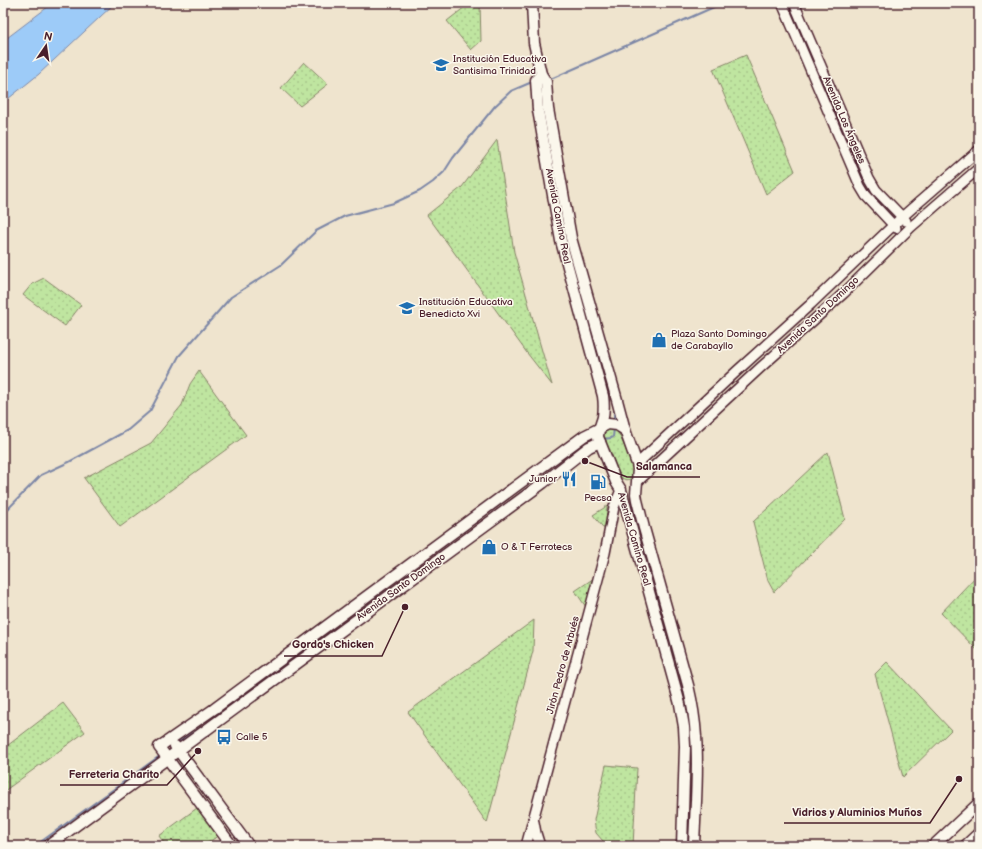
<svg xmlns="http://www.w3.org/2000/svg" width="982" height="849" viewBox="0 0 982 849" font-family="'Balsamiq Sans',sans-serif">
	<style>
		.park { fill: url(#park-dots); stroke: #848266 }
		.water { fill: #9dcbf8; stroke: #7c86a6 }
		.lines { fill: none; stroke-linecap: round; stroke-linejoin: round }
		.stream { stroke: #7c86a6; stroke-width: 2 }
		.tertiary-casing { stroke: #4a1f2b; stroke-width: 12 }
		.secondary-casing { stroke: #4a1f2b; stroke-width: 13 }
		.tertiary { stroke: #fbf7ec; stroke-width: 9 }
		.secondary { stroke: #fbf7ec; stroke-width: 10 }
		.labels { text-anchor: middle; dominant-baseline: central; stroke-width: 3; stroke-linejoin: round; paint-order: stroke }
		.poi-label { font-size: 10px; fill: #4a1f2b; stroke: #fbf7ec; text-anchor: start }
		.street-label { font-size: 10px; fill: #4a1f2b; stroke: #fbf7ec }
		.leader { fill: none; stroke: #4a1f2b; stroke-width: 1.5 }
		.callout-dot { fill: #4a1f2b; stroke: #fbf7ec; stroke-width: 1.5 }
		.callout-label { font-size: 11px; text-anchor: middle; font-weight: bold; fill: #4a1f2b; stroke: #fbf7ec; stroke-width: 3; stroke-linejoin: round; paint-order: stroke }
	</style>
	<defs>
		<pattern id="park-dots" width="8" height="8" patternUnits="userSpaceOnUse"><rect width="8" height="8" fill="#bfe5a0"/><path d="M2 2h.1M6 6h.1" fill="none" stroke="#a6c48a" stroke-width="1.8" stroke-linecap="round"/></pattern>
	</defs>
	<rect width="100%" height="100%" fill="#efe4ce"/>
	<filter id="ink" filterUnits="userSpaceOnUse"><feTurbulence type="fractalNoise" baseFrequency=".025" numOctaves="2"/><feDisplacementMap in="SourceGraphic" scale="8" xChannelSelector="R" yChannelSelector="G"/><feConvolveMatrix kernelMatrix="1 2 1 2 8 2 1 2 1" color-interpolation-filters="sRGB"/></filter>
	<g filter="url(#ink)">
		<g class="park">
			<path d="M470 3H480L481 41 471 50 447 21Z"/>
			<path d="M746 55 795 171 766 194 713 69Z"/>
			<path d="M304 62 328 84 300 106 281 88Z"/>
			<path d="M497 140 514 252 540 344 552 385 527 353 427 215 462 187Z"/>
			<path d="M44 278 81 305 65 326 23 295 32 284Z"/>
			<path d="M199 371 246 435 120 527 84 478 151 443 182 405 190 384Z"/>
			<path d="M610 430H615L619 434 634 468V476C630 481 624 481 620 476L604 440C603 434 605 431 610 430Z"/>
			<path d="M828 452 845 519 774 592 768 581 753 522Z"/>
			<path d="M607 506 606 531 593 515Z"/>
			<path d="M979 573V652L941 613Z"/>
			<path d="M594 578 586 607 575 591Z"/>
			<path d="M534 620 533 651 487 823 408 712Z"/>
			<path d="M887 662 951 730 903 777 875 674Z"/>
			<path d="M63 703 85 732 3 792V749Z"/>
			<path d="M606 765 637 768 633 846H612L603 841 596 833 594 820Z"/>
			<path d="M197 808 218 836 203 846H166L159 836Z"/>
		</g>
		<path class="water" d="M53 3H115L39 74 3 103V41Z"/>
		<g class="lines">
			<g class="stream">
				<path d="M548 79 553 78 723 3"/>
				<path d="M614 422V406"/>
				<path d="M603 439 611 438 613 437 614 428"/>
				<path d="M3 514 41 475 69 462 128 430 150 411 179 356 231 297 281 265 316 231 345 216 394 203 420 191 433 182 444 172 453 158 495 106 511 91 532 82"/>
				<path d="M177 743 209 722"/>
				<path d="M35 846 161 755"/>
			</g>
			<defs>
				<g id="tertiary">
					<path d="M782 3 860 186 866 196 896 228"/>
					<path d="M794 3 869 178 876 190 906 221"/>
					<path d="M637 464 737 371 811 304 902 217 979 150"/>
					<path d="M637 482 760 368 844 293 911 227 979 168"/>
					<path d="M534 822 536 833 540 846"/>
					<path d="M526 846 605 553 614 507 621 490"/>
				</g>
				<g id="secondary">
					<path d="M532 3 534 43 541 74 546 82 548 109 571 238 617 400 625 430 637 464 638 469 636 494 637 500 644 528 688 685C692 702 695 720 696 737 699 772 695 811 694 846"/>
					<path d="M541 74 536 80 538 110 561 241 603 396C604 403 604 410 603 417 601 424 598 430 598 437L616 482 621 490 680 704 684 727 685 746 682 846"/>
					<path d="M175 746 249 846"/>
					<path d="M48 846 543 483 589 447 600 442"/>
					<path d="M232 846 159 747 214 709 584 436 608 424 617 425 625 430"/>
					<path d="M933 846 979 803"/>
					<path d="M965 846 979 833"/>
				</g>
			</defs>
			<use href="#tertiary" class="tertiary-casing"/>
			<use href="#secondary" class="secondary-casing"/>
			<use href="#tertiary" class="tertiary"/>
			<use href="#secondary" class="secondary"/>
		</g>
	</g>
	<defs>
		<symbol id="school-bare" viewBox="-9 -9 18 18"><path d="M0-5L7-2L0 1L-7-2ZM-4 1L0 2.5L4 1V4Q0 6-4 4Z" fill="#1f6fb2" stroke="#fbf7ec" stroke-width="2.5" paint-order="stroke"/></symbol>
		<symbol id="shop-bare" viewBox="-9 -9 18 18"><path d="M-5-2.5h2.3a2.7 3.5 0 0 1 5.4 0H5L5.5 6h-11ZM-1.5-2.5h3a1.5 2.3 0 0 0-3 0Z" fill="#1f6fb2" stroke="#fbf7ec" stroke-width="2.5" paint-order="stroke"/></symbol>
		<symbol id="restaurant-bare" viewBox="-9 -9 18 18"><path d="M-5-6h1v4h1v-4h1v4h1v-4h1v5L-1.5 .5V6h-2V.5L-5-1ZM5-6V6H3V1.5H1.5Q1.5-4 5-6Z" fill="#1f6fb2" stroke="#fbf7ec" stroke-width="2.5" paint-order="stroke"/></symbol>
		<symbol id="fuel-bare" viewBox="-9 -9 18 18"><path d="M-5.5-6h7V0h2V4h1.3V-2.5L3-4.5l.8-.8L6-3V5H2.5V1h-1V6h-7ZM-4.2-4.7v3.2H.2V-4.7Z" fill="#1f6fb2" stroke="#fbf7ec" stroke-width="2.5" paint-order="stroke"/></symbol>
		<symbol id="bus-bare" viewBox="-9 -9 18 18"><path d="M-5-6H5V4H4V6H2V4H-2V6H-4V4H-5ZM-3.5-4V0h7V-4ZM-3.5 1.2v1.5H-2V1.2ZM2 1.2v1.5H3.5V1.2Z" fill="#1f6fb2" stroke="#fbf7ec" stroke-width="2.5" paint-order="stroke"/></symbol>
	</defs>
	<g fill-rule="evenodd">
		<use href="#school-bare" x="430" y="54" width="22" height="22"/>
		<use href="#school-bare" x="396" y="297" width="22" height="22"/>
		<use href="#shop-bare" x="648" y="329" width="22" height="22"/>
		<use href="#restaurant-bare" x="558" y="468" width="22" height="22"/>
		<use href="#fuel-bare" x="587" y="471" width="22" height="22"/>
		<use href="#shop-bare" x="478" y="536" width="22" height="22"/>
		<use href="#bus-bare" x="213" y="726" width="22" height="22"/>
	</g>
	<g class="labels">
		<g class="poi-label">
			<text x="453" y="59">Institución Educativa<tspan x="453" dy="12">Santisima Trinidad</tspan></text>
			<text x="419" y="302">Institución Educativa<tspan x="419" dy="12">Benedicto Xvi</tspan></text>
			<text x="671" y="334">Plaza Santo Domingo<tspan x="671" dy="12">de Carabayllo</tspan></text>
			<text x="557" y="479" text-anchor="end">Junior</text>
			<text x="598" y="498" text-anchor="middle">Pecsa</text>
			<text x="501" y="547">O &amp; T Ferrotecs</text>
			<text x="236" y="737">Calle 5</text>
		</g>
		<g class="street-label">
			<text transform="translate(844 120) rotate(67)">Avenida Los Ángeles</text>
			<text transform="translate(558 216) rotate(79)">Avenida Camino Real</text>
			<text transform="translate(818 315) rotate(-43)">Avenida Santo Domingo</text>
			<text transform="translate(634 539) rotate(74)">Avenida Camino Real</text>
			<text transform="translate(401 587) rotate(-36)">Avenida Santo Domingo</text>
			<text transform="translate(563 665) rotate(-75)">Jirón Pedro de Arbués</text>
		</g>
	</g>
	<path class="leader" d="M585 461L627 477H700M405 607L382 656H284M198 751L167 785H60M959 779L930 823H784"/>
	<g class="callout-dot">
		<circle cx="585" cy="461" r="4"/>
		<circle cx="405" cy="607" r="4"/>
		<circle cx="198" cy="751" r="4"/>
		<circle cx="959" cy="779" r="4"/>
	</g>
	<g class="callout-label">
		<text x="664" y="470">Salamanca</text>
		<text x="333" y="648">Gordo's Chicken</text>
		<text x="114" y="778">Ferreteria Charito</text>
		<text x="857" y="816">Vidrios y Aluminios Muños</text>
	</g>
	<rect width="982" height="849" fill="none" stroke="#fbf7ec" stroke-width="16"/>
	<rect x="8" y="8" width="966" height="833" fill="none" stroke="#4a1f2b" stroke-width="1.5" filter="url(#ink)"/>
	<g transform="translate(46 46) rotate(13)" stroke="#fbf7ec" stroke-width="3" paint-order="stroke">
	<path d="M0-3L7 15L0 10L-7 15Z" fill="#4a1f2b"/>
	<text y="-6" font-size="11" font-weight="bold" text-anchor="middle" fill="#4a1f2b">N</text>
	</g>
</svg>
